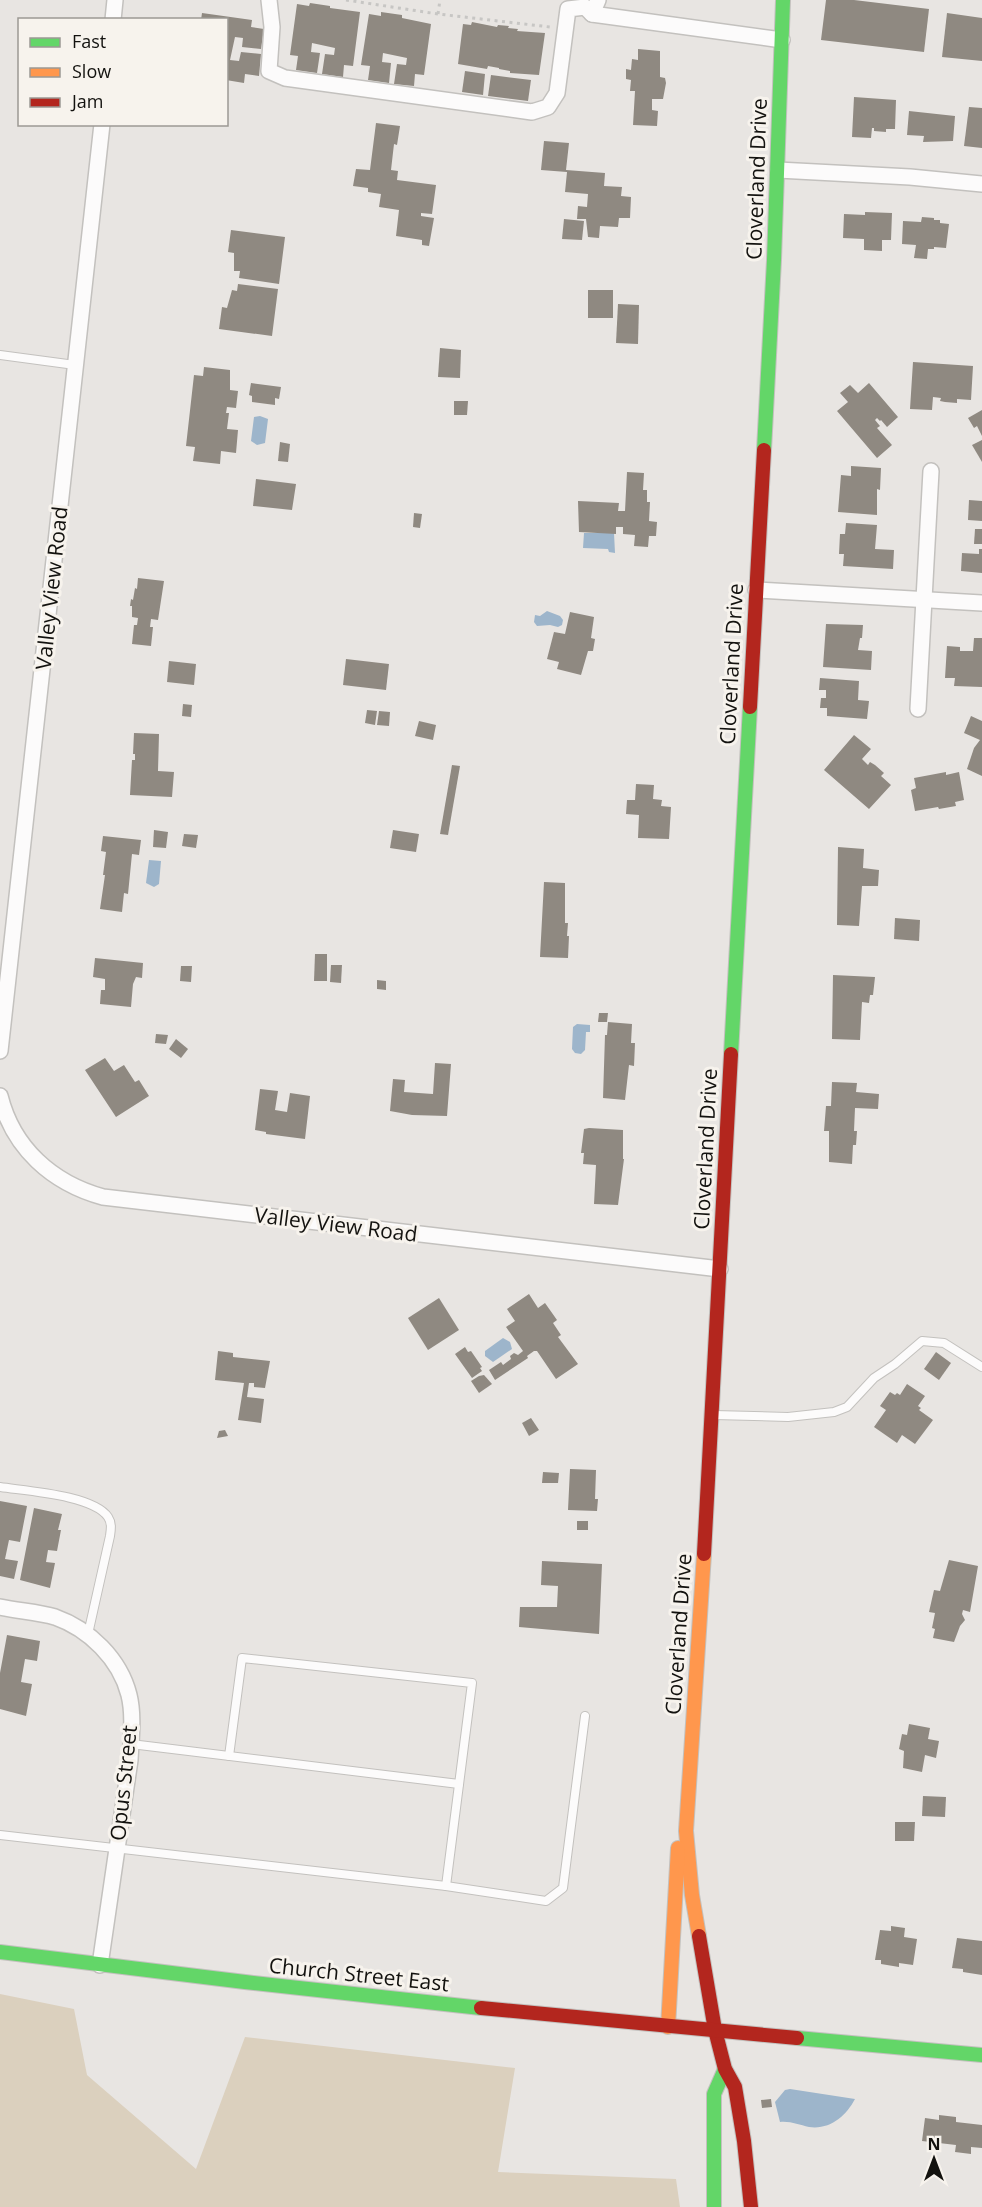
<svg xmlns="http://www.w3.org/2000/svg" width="982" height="2207" viewBox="0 0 982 2207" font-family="'Open Sans',sans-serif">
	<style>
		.green { fill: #dbd0be }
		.water { fill: #9db5cb }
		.building { fill: #8f8981 }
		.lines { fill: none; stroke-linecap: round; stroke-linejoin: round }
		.lane-casing { stroke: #c3c1be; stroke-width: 10 }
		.street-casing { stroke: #c3c1be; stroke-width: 18 }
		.fast-casing { stroke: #c3c1be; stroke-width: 16 }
		.slow-casing { stroke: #c3c1be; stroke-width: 16 }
		.jam-casing { stroke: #c3c1be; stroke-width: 16 }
		.path { stroke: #c7c6c4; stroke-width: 3; stroke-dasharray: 3 4.5; stroke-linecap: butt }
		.lane { stroke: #fcfbfb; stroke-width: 8 }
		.street { stroke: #fcfbfb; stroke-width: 15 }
		.fast { stroke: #63d668; stroke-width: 14 }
		.slow { stroke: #ff974d; stroke-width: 14 }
		.jam { stroke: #b3261e; stroke-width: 14 }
		.labels { text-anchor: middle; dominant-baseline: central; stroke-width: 6; stroke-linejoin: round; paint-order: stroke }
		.street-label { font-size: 21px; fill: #13120f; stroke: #f7f3ed }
	</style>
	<rect width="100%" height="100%" fill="#e8e5e2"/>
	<path class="green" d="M0 1994 74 2009 87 2075 196 2169 245 2037 515 2068 498 2172 676 2179 680 2207H0Z"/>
	<g class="water">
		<path d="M260 416 268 419 265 443 257 445 251 441 254 417Z"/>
		<path d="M584 533H614L615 553 609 552 608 549 583 548Z"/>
		<path d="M547 611 560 616 563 620 562 625 558 627 550 625 537 626 534 622 535 615 540 616Z"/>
		<path d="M149 860 161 861 159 884 154 887 146 883Z"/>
		<path d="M577 1024 590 1025V1032H586L585 1050 581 1054 575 1053 572 1049 573 1027Z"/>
		<path d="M503 1338 510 1342 512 1349 493 1362 485 1356V1351Z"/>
		<path d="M790 2089 855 2099C846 2116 830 2130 809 2127 799 2125 791 2121 780 2122L775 2102 785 2090Z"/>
	</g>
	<g class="building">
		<path d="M826 0H854L929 9 924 52 821 40Z"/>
		<path d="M310 3 330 6V8L360 12 353 66 344 65 343 77 322 74 325 54 334 55 335 48 312 43 311 52 320 53 317 73 296 70 298 56 290 55 297 4 309 6Z"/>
		<path d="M381 12 402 15V18L431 24 424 75 415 74 414 86 394 84 397 64 406 65 407 58 383 53 382 62 391 63 389 83 368 80 370 66 361 65 369 14 381 16Z"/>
		<path d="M202 13 252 20 251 27 264 29 261 49 242 47 243 38 235 37 230 60 239 61 241 52 261 54 259 76 245 74 244 83 226 80V20H201Z"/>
		<path d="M947 13 982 18V61L942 57Z"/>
		<path d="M472 22 497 27 498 25 509 26 508 28 518 29 517 31 545 33 539 75 510 73V71L499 69V68L488 66 487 69 458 64 463 24 471 25Z"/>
		<path d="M638 49 660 51V77L665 78 666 83 663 99H652V110L658 111 657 126 633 125 635 91H630L631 80 626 79V69L631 70 632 59 638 60Z"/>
		<path d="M465 71 485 74 483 95 462 92Z"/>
		<path d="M491 75 531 80 528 101 488 96Z"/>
		<path d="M854 97 896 100 895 129H886V132L874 131V128H872L871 138 852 137Z"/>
		<path d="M969 107 982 108V148L964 146Z"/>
		<path d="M909 111 955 116 953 141 923 142 924 136 907 135Z"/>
		<path d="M376 123 400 126 397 145 394 144 391 170 398 171 397 180 436 185 432 214 421 213V216L434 218 429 246 422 245V240L396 236 399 210 379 207 381 194 368 192V188L353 186 356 169 370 170Z"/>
		<path d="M544 141 569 143 566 170 605 173 604 186 622 187 621 196 631 197 630 218H619L618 227 600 226 599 238 588 237 586 219H577L578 206 587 207 588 194 565 192 567 172 541 170Z"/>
		<path d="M865 212 892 213 891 240H882V251L864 250V239L843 238 844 214 865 215Z"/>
		<path d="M922 217 934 218V220H940V223L949 224 946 248 934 247V249H928L927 259 914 258 916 245 902 244 903 221 921 222Z"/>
		<path d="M564 219 584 221 582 240 562 239Z"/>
		<path d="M231 230 285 237 279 284 239 278 240 271H234V253L228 252Z"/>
		<path d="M238 284 278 289 272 336 219 329 222 307 227 308 232 290 237 291Z"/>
		<rect x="588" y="290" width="25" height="28"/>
		<path d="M618 304 639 305 638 344 616 343Z"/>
		<path d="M440 348 461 350 460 378 438 377Z"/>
		<path d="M913 362 973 366 971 400 957 399V403L945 402 940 401 941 398 933 397 932 410 910 409Z"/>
		<path d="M204 367 230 370V390L238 391 236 408 227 407 226 413H229L227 429 238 430 236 453 221 451 220 464 193 461 195 447 186 446 194 375 203 376Z"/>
		<path d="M251 383 281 387 279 399 275 398V405L252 402V396L249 395Z"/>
		<path d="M869 383 898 417 887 427 881 420 880 421 877 418 875 420 880 426 877 428 892 445 877 458 837 411 848 402 840 393 850 385 858 393Z"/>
		<path d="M454 401H468L467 415H454Z"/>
		<path d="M982 410V436L977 426 974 428 968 418Z"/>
		<path d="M982 440V462L972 445Z"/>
		<path d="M280 442 290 444 288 462 278 461Z"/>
		<path d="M851 466 881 468 880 490 877 489V515L838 512 841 475 851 476Z"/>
		<path d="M627 472 644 473 643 490H647V502H650L649 521 657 522 656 536H649L648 547 634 546 635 535 623 534V527H616V534L579 532 578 501 619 503 618 511H625Z"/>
		<path d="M256 479 296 484 292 510 253 506Z"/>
		<path d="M969 500 982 501V521L968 520Z"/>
		<path d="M414 513 422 514 420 528 413 527Z"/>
		<path d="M846 523 877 525 875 549 894 550 893 569 843 566 844 554H839L840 534H845Z"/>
		<path d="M975 529H982V544H974Z"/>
		<path d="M979 549H982V573L961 571 962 553 979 554Z"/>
		<path d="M138 578 164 581 158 620 151 619 150 627H153L151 646 132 644 134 625H137L138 618 132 617V606H130L131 599 133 600 135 588 137 589Z"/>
		<path d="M570 612 594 617 591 638 595 639 593 651H588L581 675 557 669 559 662 547 659 554 632 565 634Z"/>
		<path d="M826 624 863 625 862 638H860L858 650 872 651 871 670 823 667Z"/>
		<path d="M974 638H982V687L954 686 955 678H945L947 646 960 647V651H973Z"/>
		<path d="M346 659 389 664 386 690 343 685Z"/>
		<path d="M169 661 196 664 194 685 167 682Z"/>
		<path d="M820 678 859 681 858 700 869 701 867 719 827 716V708H820L821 698H826V690H819Z"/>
		<path d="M183 704 192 705 191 717 182 716Z"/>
		<path d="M367 710 377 711 375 725 365 723Z"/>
		<path d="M379 711 390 712 389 726 377 725Z"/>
		<path d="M971 716 982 721V776L967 769 974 748 980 740 964 733Z"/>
		<path d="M419 721 436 725 433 740 415 736Z"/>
		<path d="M134 733 159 734 158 771 174 772 172 797 130 795 132 760H135V754H133Z"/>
		<path d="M854 735 871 749 862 759 868 765 870 762 875 765 884 773 881 776 891 785 869 809 824 770Z"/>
		<path d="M452 765 460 766 448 835 440 834Z"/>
		<path d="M946 772V775L959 772 964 800 955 802 956 806 939 809 938 807 915 811 911 790 916 788 914 778Z"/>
		<path d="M636 784 654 785 653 799 662 800 661 806 671 807 669 839 638 838 639 815 626 814 627 800H635Z"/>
		<path d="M154 830 168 832 166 848 153 847Z"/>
		<path d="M393 830 419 834 416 852 390 848Z"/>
		<path d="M184 834 198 835 196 848 182 846Z"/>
		<path d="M103 836 141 840 139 855 132 854 128 894 124 893 122 912 100 909 105 875H103L106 852 101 851Z"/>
		<path d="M838 847 864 849 863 868 879 870 878 886H862L859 926 837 925Z"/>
		<path d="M544 882 565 883V923H568L567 936H569L568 958 540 957Z"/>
		<path d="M895 918 920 920 919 941 894 939Z"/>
		<path d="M315 954H327V981H314Z"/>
		<path d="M95 958 143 963 142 978 136 977 133 984 131 1007 100 1004 101 990H105V979L93 977Z"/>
		<path d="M331 965H342L341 983 330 982Z"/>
		<path d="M181 966H192L191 982 180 981Z"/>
		<path d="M833 975 875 977 873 995H870L869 1003 862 1002 860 1040 832 1039Z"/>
		<path d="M377 980 386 981V990L377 989Z"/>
		<path d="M599 1013H608L607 1022H598Z"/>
		<path d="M608 1022 632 1024 631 1043H635L634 1066 629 1065 625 1100 603 1098 605 1035H607Z"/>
		<path d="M156 1034 168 1035 166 1044 155 1043Z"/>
		<path d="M176 1039 188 1049 181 1058 169 1049Z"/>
		<path d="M105 1058 114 1071 124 1065 135 1082 139 1080 149 1096 116 1117 85 1070Z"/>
		<path d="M435 1063 451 1064 447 1116 412 1115 390 1111 393 1079 405 1080 404 1092 433 1094Z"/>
		<path d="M832 1082 857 1083 856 1092 879 1094 878 1109 855 1108 854 1131H857L856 1145H853L852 1164 829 1162V1131H824L826 1106H831Z"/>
		<path d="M260 1089 278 1091 275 1110 287 1112 290 1093 310 1096 305 1139 266 1134V1132L255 1130Z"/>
		<path d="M589 1128 623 1130V1159H624L618 1205 594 1204 596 1165 583 1164 584 1153H581L584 1129Z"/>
		<path d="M529 1294 538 1308 545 1303 557 1320 553 1323 561 1335 558 1337 578 1364 556 1379 537 1351H534L527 1356 528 1358 495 1380 489 1370 501 1362 503 1365 511 1359 510 1356 514 1353 518 1355 523 1351 506 1327 515 1321 507 1309Z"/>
		<path d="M439 1298 459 1330 428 1350 408 1318Z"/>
		<path d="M465 1347 468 1352 471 1351 482 1367 480 1368 482 1371 472 1378 455 1354Z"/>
		<path d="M218 1351 233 1353V1357L270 1361 265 1388 254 1387V1383H249L247 1397 264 1399 261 1423 238 1420 244 1383 215 1380Z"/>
		<path d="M936 1352 951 1363 939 1380 924 1369Z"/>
		<path d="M484 1375 492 1384 479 1393 471 1381 479 1376Z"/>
		<path d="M907 1384 925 1396 918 1406 921 1408 919 1410 933 1420 915 1444 902 1435 897 1443 874 1427 886 1410 880 1406 890 1392 895 1395 897 1393 900 1395Z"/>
		<path d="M531 1418 539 1430 529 1436 522 1423Z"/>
		<path d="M225 1430 228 1436 217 1438 219 1431Z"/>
		<path d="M570 1469 596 1470 595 1499H598L597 1511 568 1510Z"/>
		<path d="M543 1472 559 1473 558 1483H542Z"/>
		<path d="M0 1501 27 1506 20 1542 9 1540 5 1559 18 1561 14 1579 0 1576Z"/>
		<path d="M34 1508 62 1514 58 1530H61L57 1551 48 1550 46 1562 55 1563 50 1588 20 1580Z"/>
		<rect x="577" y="1521" width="11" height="9"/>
		<path d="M949 1560 978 1566 970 1612 963 1610 962 1614 965 1620 960 1626 954 1642 933 1638 935 1629 932 1628 935 1613 929 1612 934 1590 940 1591Z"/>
		<path d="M542 1561 602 1564 599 1634 519 1627 520 1607H557L558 1586 541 1585Z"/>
		<path d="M7 1635 40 1641 37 1661 25 1659 21 1682 32 1684 26 1716 0 1709V1673Z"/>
		<path d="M909 1724 930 1728 928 1739 939 1741 936 1758 925 1755 922 1772 903 1768 904 1751 899 1749 902 1734 907 1735Z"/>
		<path d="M923 1796 946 1797 945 1817 922 1816Z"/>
		<path d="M895 1822H915L914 1841H895Z"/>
		<path d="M891 1926 905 1928 904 1937 917 1939 913 1965 899 1963V1967L881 1964V1960H875L880 1930 891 1931Z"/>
		<path d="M957 1938 982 1941V1975L963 1972V1969L952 1968Z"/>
		<path d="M771 2099 772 2107 762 2108 761 2100Z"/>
		<path d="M939 2115 956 2117V2122L982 2125V2148L971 2147V2154L955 2152 956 2145 922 2141 925 2118 939 2120Z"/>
	</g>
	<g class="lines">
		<defs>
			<g id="lane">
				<path d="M0 355 75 365"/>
				<path d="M714 1415 788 1417 834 1412 847 1407 874 1378 895 1364 922 1341 944 1343 982 1367"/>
				<path d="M0 1487C26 1491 93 1495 108 1517 112 1523 111 1529 110 1536L88 1634"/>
				<path d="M131 1744 459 1784"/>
				<path d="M229 1756 242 1658 472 1683 446 1886"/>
				<path d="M0 1835 446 1886 546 1901 563 1888 585 1716"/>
			</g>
			<g id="street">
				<path d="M269 0 272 27 269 71 285 78 532 112 548 107 557 93 568 9 585 7 592 14 598 0"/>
				<path d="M592 14 782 40"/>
				<path d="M113 20 115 0"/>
				<path d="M778 170 910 177 982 184"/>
				<path d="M756 590 982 603"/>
				<path d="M918 709 931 471"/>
				<path d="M0 1051 102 124"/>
				<path d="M0 1096C13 1148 52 1183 103 1197L720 1269"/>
				<path d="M0 1607C18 1611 38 1612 55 1617 89 1629 120 1659 129 1695 134 1715 131 1739 130 1760L100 1965"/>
			</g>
			<g id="fast">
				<path d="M764 450 774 260 783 0"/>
				<path d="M731 1054 750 707"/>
				<path d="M0 1952 245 1982 481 2008"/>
				<path d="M797 2038 982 2055"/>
				<path d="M714 2207V2094L725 2069"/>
			</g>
			<g id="slow">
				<path d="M699 1936 692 1895 686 1831 704 1554"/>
				<path d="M668 2027 678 1848"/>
			</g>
			<g id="jam">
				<path d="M750 707 764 450"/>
				<path d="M704 1554 731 1054"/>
				<path d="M699 1936 715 2030 725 2069 735 2087 744 2141 751 2207"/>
				<path d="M481 2008 797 2038"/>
			</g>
		</defs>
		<use href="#lane" class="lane-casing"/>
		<use href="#street" class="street-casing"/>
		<use href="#fast" class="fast-casing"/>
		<use href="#slow" class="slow-casing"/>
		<use href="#jam" class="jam-casing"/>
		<g class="path">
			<path d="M346 0 438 14 550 27"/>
			<path d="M438 14 440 0"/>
		</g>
		<use href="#lane" class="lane"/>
		<use href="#street" class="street"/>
		<use href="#fast" class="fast"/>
		<use href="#slow" class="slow"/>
		<use href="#jam" class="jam"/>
	</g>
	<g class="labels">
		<g class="street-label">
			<text transform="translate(756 179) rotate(-88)">Cloverland Drive</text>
			<text transform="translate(51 588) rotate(-84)">Valley View Road</text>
			<text transform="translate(731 664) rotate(-87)">Cloverland Drive</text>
			<text transform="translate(705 1149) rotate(-87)">Cloverland Drive</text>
			<text transform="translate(336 1224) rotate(7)">Valley View Road</text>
			<text transform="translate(678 1634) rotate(-86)">Cloverland Drive</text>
			<text transform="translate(123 1783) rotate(-84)">Opus Street</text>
			<text transform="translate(359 1974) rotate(6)">Church Street East</text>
		</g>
	</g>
	<rect x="18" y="18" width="210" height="108" fill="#f7f3ed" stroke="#9c9994" stroke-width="1.5"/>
	<rect x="30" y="38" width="30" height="9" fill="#63d668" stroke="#9c9994" stroke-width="1.5"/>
	<text x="72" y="48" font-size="18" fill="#13120f">Fast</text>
	<rect x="30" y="68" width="30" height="9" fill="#ff974d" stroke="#9c9994" stroke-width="1.5"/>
	<text x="72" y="78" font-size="18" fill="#13120f">Slow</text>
	<rect x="30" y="98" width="30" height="9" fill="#b3261e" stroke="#9c9994" stroke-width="1.5"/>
	<text x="72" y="108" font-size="18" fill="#13120f">Jam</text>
	<g transform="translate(934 2159)" stroke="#f7f3ed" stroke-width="4.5" paint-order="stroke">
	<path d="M0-4.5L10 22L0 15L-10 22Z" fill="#13120f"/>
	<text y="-9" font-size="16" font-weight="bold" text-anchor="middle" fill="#13120f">N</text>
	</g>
</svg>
